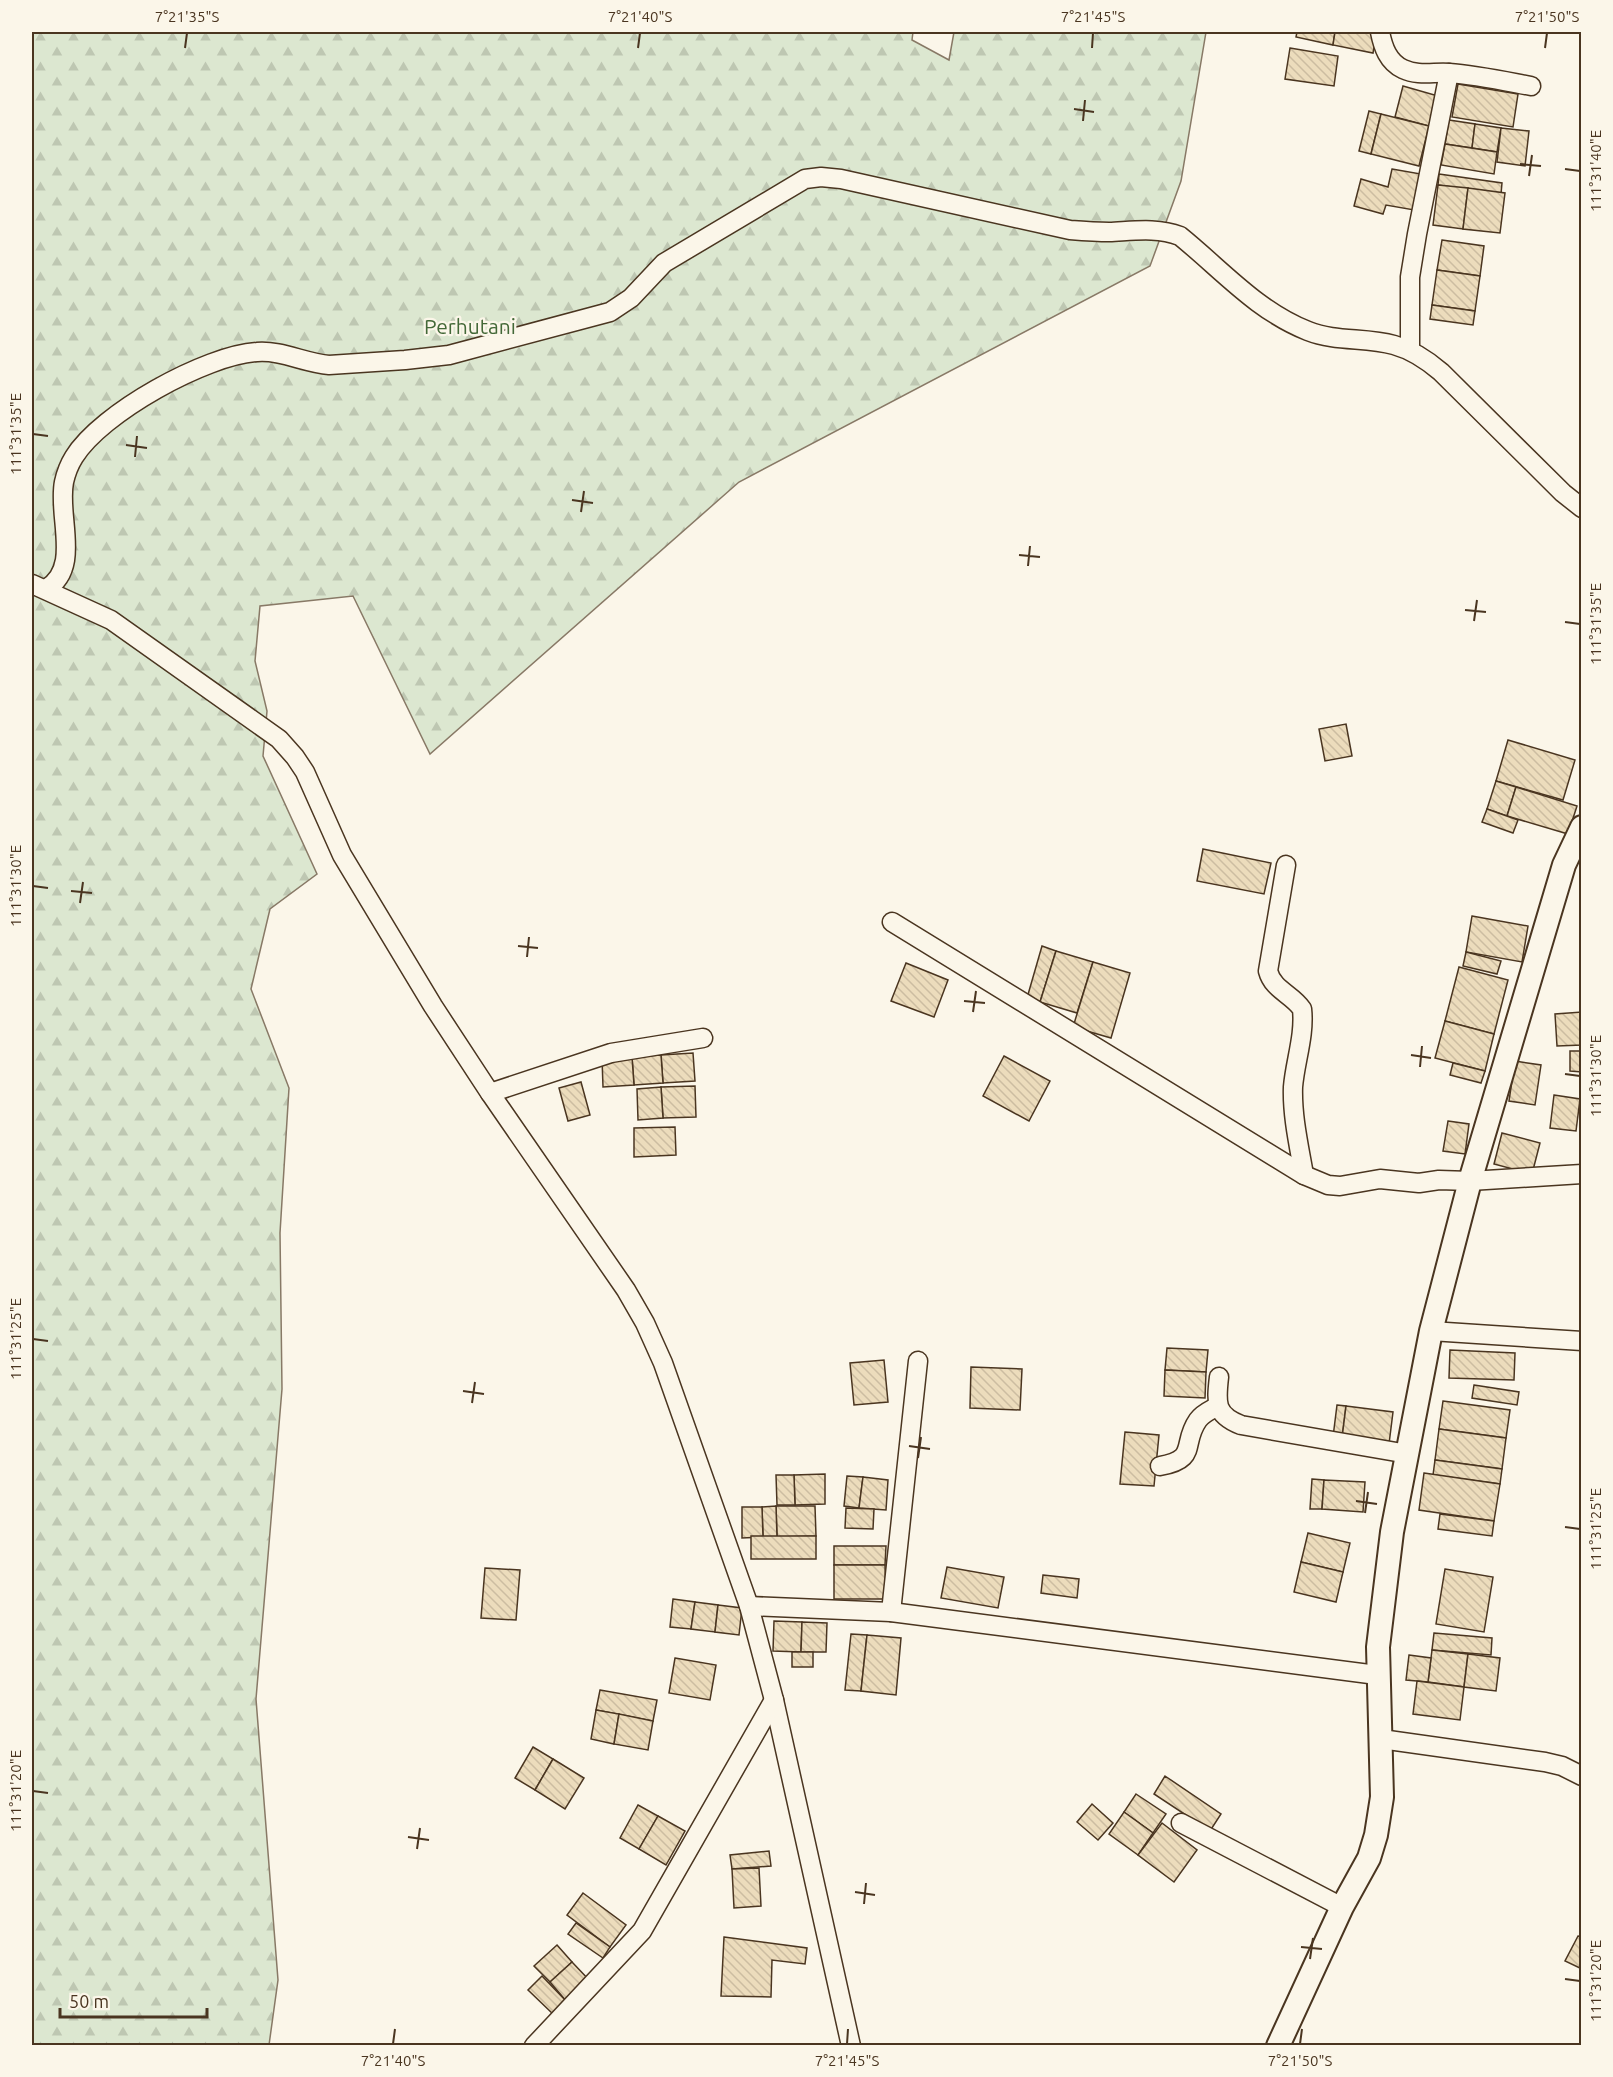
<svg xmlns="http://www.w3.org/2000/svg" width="1613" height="2077" viewBox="0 0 1613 2077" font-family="Ubuntu,sans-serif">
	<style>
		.forest { fill: url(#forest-firs); stroke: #887966; stroke-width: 1.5 }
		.building { fill: url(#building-back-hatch); stroke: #4a3520; stroke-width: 1.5 }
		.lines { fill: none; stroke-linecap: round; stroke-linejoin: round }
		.minor-casing { stroke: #4a3520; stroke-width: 21 }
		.tertiary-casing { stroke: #4a3520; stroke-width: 26 }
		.minor { stroke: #fbf6e9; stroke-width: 18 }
		.tertiary { stroke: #fbf6e9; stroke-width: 22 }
		.ticks { fill: none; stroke: #4a3520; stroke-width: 2 }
		.labels { text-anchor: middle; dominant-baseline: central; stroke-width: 4.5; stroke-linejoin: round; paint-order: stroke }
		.park-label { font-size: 21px; fill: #436837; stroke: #fbf6e9 }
		.neatline { fill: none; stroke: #4a3520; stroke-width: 2 }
		.ticks-label { font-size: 15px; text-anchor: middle; fill: #4a3520 }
	</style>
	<defs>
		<pattern id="forest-firs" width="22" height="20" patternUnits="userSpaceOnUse" patternTransform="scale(1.5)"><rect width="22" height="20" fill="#dce7d0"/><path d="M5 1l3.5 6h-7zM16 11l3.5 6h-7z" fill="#bec7b2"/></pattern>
		<pattern id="building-back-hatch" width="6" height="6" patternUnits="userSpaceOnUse" patternTransform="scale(1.5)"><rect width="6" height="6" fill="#ecdcbc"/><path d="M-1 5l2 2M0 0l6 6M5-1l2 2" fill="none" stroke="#ccbda1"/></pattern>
	</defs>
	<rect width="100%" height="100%" fill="#fbf6e9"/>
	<path class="forest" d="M32 32H913L912 40 949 60 954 32H1206L1181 181 1150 266 739 482 430 754 353 596 260 606 255 661 267 711 263 756 317 874 270 909 251 989 289 1088 280 1233 282 1389 256 1699 278 1980 269 2045 32 2046Z"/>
	<g class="building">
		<path d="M1297 32H1335L1333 45 1296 37Z"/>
		<path d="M1335 32H1377L1373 53 1333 45Z"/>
		<path d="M1290 48 1338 56 1334 86 1285 79Z"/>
		<path d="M1458 84 1518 94 1513 127 1452 117Z"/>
		<path d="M1403 86 1438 96 1429 126 1395 117Z"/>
		<path d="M1369 111 1381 114 1371 154 1359 151Z"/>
		<path d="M1381 114 1429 126 1419 166 1371 154Z"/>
		<path d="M1449 120 1475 124 1472 148 1445 144Z"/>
		<path d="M1475 124 1501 128 1497 152 1472 148Z"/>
		<path d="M1501 128 1529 131 1525 166 1497 162Z"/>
		<path d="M1445 144 1497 152 1494 174 1441 165Z"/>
		<path d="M1392 169 1421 174 1414 210 1386 205 1383 214 1354 206 1361 179 1388 187Z"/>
		<path d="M1439 174 1502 183 1501 194 1438 185Z"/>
		<path d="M1438 185 1468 188 1463 229 1433 225Z"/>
		<path d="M1468 188 1505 193 1500 233 1463 229Z"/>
		<path d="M1442 240 1484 246 1480 276 1437 270Z"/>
		<path d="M1437 270 1480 276 1475 311 1432 305Z"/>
		<path d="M1432 305 1475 311 1473 325 1430 319Z"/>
		<path d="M1346 724 1352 756 1325 761 1319 729Z"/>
		<path d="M1508 740 1575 760 1563 800 1496 781Z"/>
		<path d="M1496 781 1516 787 1507 816 1487 809Z"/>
		<path d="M1516 787 1577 806 1568 834 1507 816Z"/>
		<path d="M1487 809 1518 820 1513 833 1482 822Z"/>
		<path d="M1203 849 1271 863 1264 894 1197 881Z"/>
		<path d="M1472 916 1528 926 1522 962 1466 952Z"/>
		<path d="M1042 946 1056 951 1040 1002 1027 998Z"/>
		<path d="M1056 951 1093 962 1077 1013 1040 1002Z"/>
		<path d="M1466 952 1501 961 1497 974 1463 966Z"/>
		<path d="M1093 962 1130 973 1111 1038 1073 1027Z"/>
		<path d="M906 963 948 980 934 1017 891 1001Z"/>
		<path d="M1459 967 1508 980 1494 1034 1445 1021Z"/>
		<path d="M1582 1012V1045L1557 1046 1555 1014Z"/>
		<path d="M1445 1021 1494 1034 1485 1071 1435 1058Z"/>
		<path d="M1570 1051H1582V1072L1570 1071Z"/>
		<path d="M693 1053 695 1081 663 1083 661 1055Z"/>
		<path d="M661 1055 663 1083 634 1085 632 1057Z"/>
		<path d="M1004 1056 1050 1081 1029 1121 983 1096Z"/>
		<path d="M632 1057 634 1085 603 1087 602 1058Z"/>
		<path d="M1515 1061 1541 1065 1535 1105 1509 1101Z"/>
		<path d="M1453 1063 1485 1071 1481 1083 1450 1075Z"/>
		<path d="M581 1082 590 1115 568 1121 559 1088Z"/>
		<path d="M695 1086 696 1117 663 1118 661 1087Z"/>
		<path d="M661 1087 663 1118 638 1120 637 1089Z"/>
		<path d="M1554 1095 1580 1099 1576 1131 1550 1128Z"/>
		<path d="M1448 1121 1469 1124 1465 1154 1443 1151Z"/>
		<path d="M675 1127 676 1155 634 1157V1128Z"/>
		<path d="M1502 1133 1540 1143 1532 1174 1494 1164Z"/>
		<path d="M1167 1348 1208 1350 1206 1372 1165 1370Z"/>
		<path d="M1450 1350 1515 1353 1514 1380 1449 1378Z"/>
		<path d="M884 1360 888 1402 854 1405 850 1363Z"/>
		<path d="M971 1367 1022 1369 1020 1410 970 1408Z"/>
		<path d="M1165 1370 1206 1372 1205 1398 1164 1396Z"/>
		<path d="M1474 1385 1519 1392 1517 1405 1472 1398Z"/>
		<path d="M1443 1401 1510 1410 1506 1438 1439 1429Z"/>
		<path d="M1337 1405 1346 1406 1342 1438 1333 1437Z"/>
		<path d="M1346 1406 1393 1412 1389 1444 1342 1438Z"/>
		<path d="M1439 1429 1506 1438 1502 1469 1435 1460Z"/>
		<path d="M1125 1432 1159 1435 1154 1486 1120 1484Z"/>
		<path d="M1435 1460 1502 1469 1500 1484 1433 1475Z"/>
		<path d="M1424 1473 1500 1484 1494 1521 1419 1510Z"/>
		<path d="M825 1474V1504L795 1505 794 1475Z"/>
		<path d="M776 1475H794L795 1505H777Z"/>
		<path d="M847 1476 863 1477 859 1508 844 1506Z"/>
		<path d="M863 1477 888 1480 886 1510 859 1508Z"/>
		<path d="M1312 1479 1324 1480 1322 1509H1310Z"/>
		<path d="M1324 1480 1365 1482 1363 1512 1322 1509Z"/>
		<path d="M776 1506H815L816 1536 777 1537Z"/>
		<path d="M776 1506 777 1537H763L762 1507Z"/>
		<path d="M742 1507H762L763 1537 742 1538Z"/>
		<path d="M846 1508 874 1509 873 1529 845 1528Z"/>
		<path d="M1440 1514 1494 1521 1492 1536 1438 1529Z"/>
		<path d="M1308 1533 1350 1543 1343 1572 1301 1562Z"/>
		<rect x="751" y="1536" width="65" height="23"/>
		<path d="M834 1546H886L885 1565H834Z"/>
		<path d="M1301 1562 1343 1572 1336 1602 1294 1592Z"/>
		<path d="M834 1565H885L886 1599H834Z"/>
		<path d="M947 1567 1004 1577 998 1608 941 1598Z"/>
		<path d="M485 1568 520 1570 516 1620 481 1618Z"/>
		<path d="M1445 1569 1493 1577 1484 1632 1436 1624Z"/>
		<path d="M1043 1575 1079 1579 1077 1598 1041 1593Z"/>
		<path d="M673 1599 695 1602 691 1629 670 1627Z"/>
		<path d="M695 1602 718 1605 715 1632 691 1629Z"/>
		<path d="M718 1605 742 1608 739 1635 715 1632Z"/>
		<path d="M774 1621 802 1622 801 1652 773 1651Z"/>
		<path d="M802 1622 827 1623 826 1652H801Z"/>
		<path d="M1434 1633 1492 1638 1491 1655 1432 1650Z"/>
		<path d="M851 1634 867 1635 861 1691 845 1690Z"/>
		<path d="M867 1635 901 1638 896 1695 861 1691Z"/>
		<path d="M1432 1650 1468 1654 1464 1687 1428 1682Z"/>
		<rect x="792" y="1652" width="21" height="15"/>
		<path d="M1468 1654 1500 1658 1496 1691 1464 1687Z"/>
		<path d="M1409 1655 1431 1658 1428 1682 1406 1680Z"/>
		<path d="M675 1658 716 1665 710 1700 669 1693Z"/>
		<path d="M1417 1681 1464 1687 1460 1720 1413 1714Z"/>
		<path d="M600 1690 657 1700 653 1721 596 1710Z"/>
		<path d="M596 1710 619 1714 614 1744 591 1739Z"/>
		<path d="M619 1714 653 1721 648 1750 614 1744Z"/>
		<path d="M533 1747 553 1759 535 1790 515 1778Z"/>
		<path d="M553 1759 584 1778 565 1809 535 1790Z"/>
		<path d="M1165 1776 1221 1814 1210 1831 1154 1794Z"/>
		<path d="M1136 1794 1166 1814 1153 1833 1124 1812Z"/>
		<path d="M1092 1804 1113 1823 1098 1840 1077 1822Z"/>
		<path d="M638 1805 658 1816 639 1849 620 1838Z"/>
		<path d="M1124 1812 1153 1833 1138 1855 1109 1834Z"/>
		<path d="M658 1816 685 1831 666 1865 639 1849Z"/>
		<path d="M1162 1823 1197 1850 1174 1882 1138 1855Z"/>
		<path d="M769 1851 771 1866 732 1869 730 1855Z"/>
		<path d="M759 1868 761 1906 734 1908 732 1869Z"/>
		<path d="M583 1893 626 1925 610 1947 567 1915Z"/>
		<path d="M576 1923 610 1947 603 1958 568 1934Z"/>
		<path d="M1578 1936 1582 1937V1969L1565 1961Z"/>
		<path d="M724 1937 807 1948 805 1964 772 1960 771 1997 721 1996Z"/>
		<path d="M557 1945 572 1962 550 1982 534 1966Z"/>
		<path d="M572 1962 590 1981 567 2002 550 1982Z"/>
		<path d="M542 1976 567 2002 554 2015 528 1990Z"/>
	</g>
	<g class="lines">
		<defs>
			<g id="minor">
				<path d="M1380 32C1383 47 1388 62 1403 69 1418 76 1433 72 1449 73 1476 75 1504 81 1531 86"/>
				<path d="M1410 350V277L1417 234 1449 73"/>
				<path d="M32 584 111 620 279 739 295 757 305 772 342 855 433 1006 490 1093 626 1290 645 1323 663 1363 749 1606 774 1700 851 2046"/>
				<path d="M46 589C82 568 57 516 64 482 66 473 69 465 74 457 101 413 206 355 257 352 281 350 305 363 329 365L405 360 449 355 610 312 631 298 664 263 805 179 821 177 841 179 1070 230C1083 231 1096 232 1109 232 1133 231 1157 227 1180 236 1222 270 1257 311 1308 331 1336 342 1366 337 1394 345 1412 350 1427 360 1441 372L1563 493 1582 508"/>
				<path d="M1286 865 1268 971C1273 990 1292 994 1302 1009 1305 1035 1295 1062 1293 1087 1292 1116 1299 1146 1304 1175"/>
				<path d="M892 922 1304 1175 1328 1185 1340 1186 1380 1179 1419 1183 1439 1180 1470 1181 1582 1174"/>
				<path d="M490 1093 611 1053 703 1038"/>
				<path d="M1431 1331 1582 1341"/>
				<path d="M1219 1377C1216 1403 1215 1415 1241 1425L1408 1454"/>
				<path d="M1160 1466C1199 1459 1181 1444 1198 1420 1203 1413 1211 1410 1218 1406"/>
				<path d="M749 1606 891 1612 1377 1675"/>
				<path d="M891 1612 918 1361"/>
				<path d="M1381 1739 1545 1762 1562 1766 1582 1776"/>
				<path d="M1181 1823 1342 1907"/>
				<path d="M534 2046 642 1931 774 1700"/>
			</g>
			<path id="tertiary" d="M1278 2046 1342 1907 1369 1858 1376 1835 1382 1797 1378 1647 1392 1532 1431 1331 1470 1181 1564 865 1582 827"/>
		</defs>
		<use href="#minor" class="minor-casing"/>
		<use href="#tertiary" class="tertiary-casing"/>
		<use href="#minor" class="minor"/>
		<use href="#tertiary" class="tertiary"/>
	</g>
	<path class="ticks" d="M185 48 187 33M638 48 640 33M1092 48 1093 33M1545 48 1547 33M1074 109 1094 112M1083 121 1085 100M1520 164 1541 166M1565 169 1580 171M1529 176 1532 155M33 434 48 436M126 445 147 448M135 457 137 436M572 500 593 503M581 512 584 491M1019 555 1040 557M1028 566 1030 546M1465 610 1486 612M1474 621 1477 600M1565 622 1580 624M33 886 48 888M71 891 92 893M80 903 83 882M518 946 538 948M527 957 529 937M964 1001 985 1003M973 1012 976 991M1411 1055 1431 1058M1420 1067 1422 1046M1565 1074 1580 1076M33 1339 48 1341M463 1391 484 1394M472 1403 475 1382M909 1446 930 1449M918 1458 921 1437M1356 1501 1377 1504M1365 1513 1368 1492M1565 1527 1580 1529M33 1791 48 1793M408 1837 429 1840M417 1849 420 1828M855 1892 875 1895M864 1904 866 1883M1301 1947 1322 1949M1310 1959 1313 1938M1565 1979 1580 1981M393 2044 395 2029M847 2044 848 2029M1300 2044 1302 2029"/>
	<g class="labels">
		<g class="park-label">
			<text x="470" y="326">Perhutani</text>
		</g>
	</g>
	<rect width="1613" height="2077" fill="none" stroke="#fbf6e9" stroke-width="66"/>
	<path d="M60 2008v9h147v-9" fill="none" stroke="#4a3520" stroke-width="3"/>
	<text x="69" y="2008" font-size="18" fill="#4a3520" stroke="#fbf6e9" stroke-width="4.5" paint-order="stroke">50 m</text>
	<rect x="33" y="33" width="1547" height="2011" class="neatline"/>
	<g class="ticks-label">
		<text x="187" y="22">7°21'35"S</text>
		<text x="640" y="22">7°21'40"S</text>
		<text x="1093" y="22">7°21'45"S</text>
		<text x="1547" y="22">7°21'50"S</text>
		<text transform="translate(1596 171) rotate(-90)" y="5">111°31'40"E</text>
		<text transform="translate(16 434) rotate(-90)" y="5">111°31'35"E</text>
		<text transform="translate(1596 624) rotate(-90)" y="5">111°31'35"E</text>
		<text transform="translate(16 886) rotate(-90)" y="5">111°31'30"E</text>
		<text transform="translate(1596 1076) rotate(-90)" y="5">111°31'30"E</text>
		<text transform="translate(16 1339) rotate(-90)" y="5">111°31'25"E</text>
		<text transform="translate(1596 1529) rotate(-90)" y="5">111°31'25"E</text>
		<text transform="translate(16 1791) rotate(-90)" y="5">111°31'20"E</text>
		<text transform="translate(1596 1981) rotate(-90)" y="5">111°31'20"E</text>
		<text x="393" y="2066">7°21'40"S</text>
		<text x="847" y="2066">7°21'45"S</text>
		<text x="1300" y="2066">7°21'50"S</text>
	</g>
</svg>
